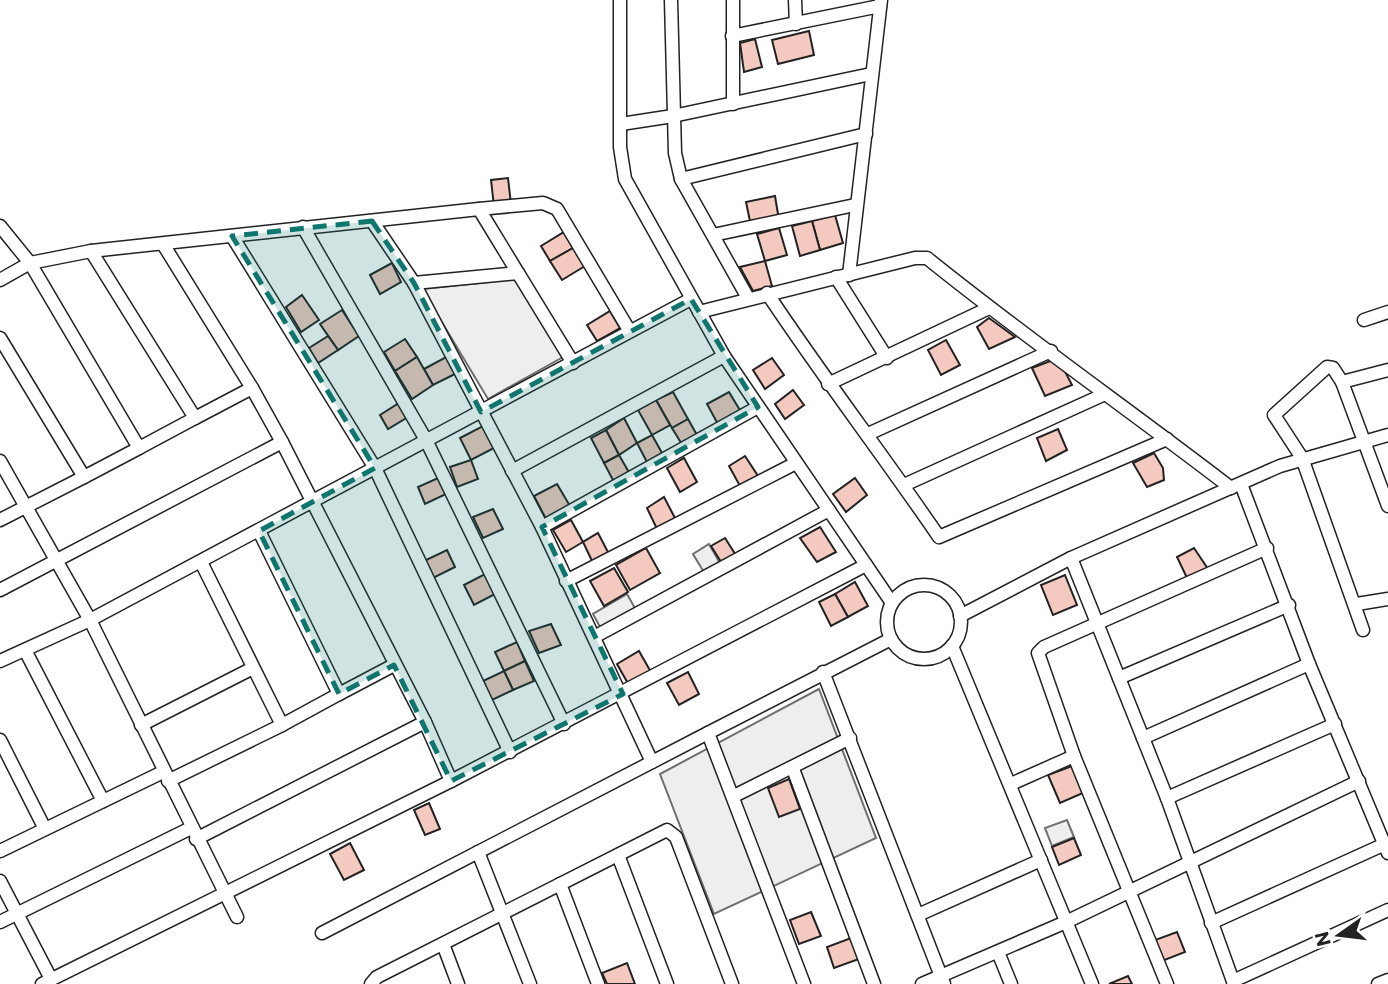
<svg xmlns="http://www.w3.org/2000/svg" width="1388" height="984" viewBox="0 0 1388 984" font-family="Commissioner,sans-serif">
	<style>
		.green { fill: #eee; stroke: #6f6f6f; stroke-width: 2 }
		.building { fill: #f3c9c0; stroke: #222; stroke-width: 2 }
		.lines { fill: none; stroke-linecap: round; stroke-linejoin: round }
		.street-casing { stroke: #222; stroke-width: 15 }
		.street { stroke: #fff; stroke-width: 12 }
		.marked { fill: #0f766e; fill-opacity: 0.2; stroke: #0f766e; stroke-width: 5; stroke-dasharray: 14 9; stroke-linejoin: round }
	</style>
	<rect width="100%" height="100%" fill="#fff"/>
	<g class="green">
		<path d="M516 279 563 357 488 399 422 289Z"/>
		<path d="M709 544 721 565 705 574 693 554Z"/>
		<path d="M627 594 636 610 601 629 593 614Z"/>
		<path d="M819 689 876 838 714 914 660 774Z"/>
		<path d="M1067 820 1074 837 1052 846 1045 828Z"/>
	</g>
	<g class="building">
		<path d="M809 31 814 55 778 64 772 40Z"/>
		<path d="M755 39 762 67 744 72 740 43Z"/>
		<path d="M508 178 511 204 494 206 491 180Z"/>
		<path d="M775 196 779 220 751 226 746 202Z"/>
		<path d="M835 215 843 243 820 250 812 221Z"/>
		<path d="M812 221 820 250 800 256 792 226Z"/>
		<path d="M779 228 787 255 765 261 757 234Z"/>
		<path d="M564 232 573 248 550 261 541 246Z"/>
		<path d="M573 248 585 266 562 280 550 261Z"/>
		<path d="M765 261 772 286 753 291 740 267Z"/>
		<path d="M392 263 401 282 380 294 370 275Z"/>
		<path d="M302 295 319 320 301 332 286 307Z"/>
		<path d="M342 310 359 336 338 350 320 324Z"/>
		<path d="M610 311 620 328 597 341 587 325Z"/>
		<path d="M989 318 1015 337 989 349 977 327Z"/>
		<path d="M328 336 338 350 318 363 309 348Z"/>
		<path d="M405 339 417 357 395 371 384 352Z"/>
		<path d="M946 340 960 365 941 375 928 350Z"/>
		<path d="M448 356 457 373 433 385 424 369Z"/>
		<path d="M417 357 433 385 412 399 395 371Z"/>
		<path d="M772 358 784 375 765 389 753 370Z"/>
		<path d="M1058 358 1072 385 1045 396 1032 368Z"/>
		<path d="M793 390 804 405 785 419 775 404Z"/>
		<path d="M673 392 688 419 672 428 656 400Z"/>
		<path d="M729 392 741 412 719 426 707 404Z"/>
		<path d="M656 400 670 425 652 435 638 410Z"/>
		<path d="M399 403 408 417 388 429 380 415Z"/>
		<path d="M624 418 637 443 619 455 606 430Z"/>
		<path d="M688 419 698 437 683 446 672 428Z"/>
		<path d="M483 426 494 448 471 460 460 438Z"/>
		<path d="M1058 429 1067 450 1046 461 1037 438Z"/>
		<path d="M606 430 619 455 604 463 591 438Z"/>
		<path d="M652 435 662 453 647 462 637 443Z"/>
		<path d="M1154 453 1163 468 1164 480 1147 487 1133 463Z"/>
		<path d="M619 455 630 474 614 482 604 463Z"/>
		<path d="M745 456 758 476 740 486 729 466Z"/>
		<path d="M684 458 697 482 680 492 667 468Z"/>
		<path d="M471 460 478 479 457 487 450 467Z"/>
		<path d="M438 478 446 494 425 504 418 487Z"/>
		<path d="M855 478 867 495 846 512 833 494Z"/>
		<path d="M557 484 570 506 546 519 534 496Z"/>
		<path d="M664 497 676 520 658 531 647 508Z"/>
		<path d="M493 509 503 529 483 538 473 517Z"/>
		<path d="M571 520 583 542 566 552 553 530Z"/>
		<path d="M820 527 836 552 817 562 800 538Z"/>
		<path d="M598 533 609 554 593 563 583 542Z"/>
		<path d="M725 538 737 557 723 565 711 546Z"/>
		<path d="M646 548 660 573 630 590 616 565Z"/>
		<path d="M1194 548 1208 569 1188 580 1177 557Z"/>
		<path d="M447 550 455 567 433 578 424 561Z"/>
		<path d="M614 568 628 592 604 606 590 581Z"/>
		<path d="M485 574 495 594 474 605 464 585Z"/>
		<path d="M1065 575 1077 605 1053 615 1041 585Z"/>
		<path d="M855 582 868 606 848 617 835 594Z"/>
		<path d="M835 594 848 617 831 626 819 602Z"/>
		<path d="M551 624 561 645 539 653 529 631Z"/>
		<path d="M517 642 525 661 504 671 495 652Z"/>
		<path d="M639 651 652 674 630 687 617 664Z"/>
		<path d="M525 661 534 681 513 690 504 671Z"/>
		<path d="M504 671 513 690 492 700 483 681Z"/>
		<path d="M688 672 699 694 679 705 667 683Z"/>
		<path d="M1072 766 1083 793 1060 803 1048 775Z"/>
		<path d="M789 779 800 809 779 817 768 788Z"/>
		<path d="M429 803 440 829 425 835 414 810Z"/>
		<path d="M1074 838 1081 855 1059 865 1052 847Z"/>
		<path d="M350 843 364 870 344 880 330 854Z"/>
		<path d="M811 912 821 936 799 944 790 920Z"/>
		<path d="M1177 932 1185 952 1162 961 1155 940Z"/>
		<path d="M851 938 859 959 834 968 827 947Z"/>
		<path d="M627 963 635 984H607L602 973Z"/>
		<path d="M1128 976 1132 984H1109Z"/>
	</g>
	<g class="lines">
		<defs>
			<g id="street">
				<path d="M620 0V147L625 179 724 356 892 603"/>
				<path d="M671 0 675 153 681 179 748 298"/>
				<path d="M733 0V104"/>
				<path d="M795 0 796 24"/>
				<path d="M732 36 880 6"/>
				<path d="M621 124 673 116 871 74"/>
				<path d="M681 179 866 134"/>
				<path d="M479 209 543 203 557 209 629 330"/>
				<path d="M372 221 414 283 542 527 652 762"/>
				<path d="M0 226 30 263 139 448 84 477"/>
				<path d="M303 227 426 440 564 724"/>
				<path d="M713 235 855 205"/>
				<path d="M232 236 375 468 510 752"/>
				<path d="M163 244 252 388 195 418"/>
				<path d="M91 251 195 418 139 448"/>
				<path d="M518 273 573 363"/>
				<path d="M849 275 881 0"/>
				<path d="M836 277 887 358"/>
				<path d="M0 280 30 263 91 251 479 209 518 273 414 283"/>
				<path d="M767 293C822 376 883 455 939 537L1167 439"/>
				<path d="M699 312 915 258H927C1026 338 1131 411 1231 488"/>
				<path d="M1364 320 1388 312"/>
				<path d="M0 338 84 477 0 520"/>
				<path d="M1342 382 1388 370"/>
				<path d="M828 384 989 308"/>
				<path d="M868 434 1051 351"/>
				<path d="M282 442 425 722 451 781 866 565"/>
				<path d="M0 461 90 620 237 917"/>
				<path d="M512 471 724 356"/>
				<path d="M1241 484 1309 664 1388 853"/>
				<path d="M904 485 1105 394"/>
				<path d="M542 527 758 407"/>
				<path d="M1071 558 1167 798 1234 984"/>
				<path d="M201 562 282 725 339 694 259 531"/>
				<path d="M566 581 796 463"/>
				<circle cx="924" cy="622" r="37"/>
				<path d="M0 590 282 442 252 388"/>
				<path d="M1357 604 1388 599"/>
				<path d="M960 616 1071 558 1280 466 1388 435"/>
				<path d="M1363 630 1302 458 1274 415 1327 367 1333 368 1342 382 1388 506"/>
				<path d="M594 637 829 510"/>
				<path d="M952 646 1092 984"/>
				<path d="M25 650 103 801"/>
				<path d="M0 661 90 620 691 299"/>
				<path d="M823 672 944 984"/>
				<path d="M1119 678 1289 605"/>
				<path d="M339 694 394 665"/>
				<path d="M141 725 253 668"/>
				<path d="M1143 738 1309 664"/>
				<path d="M0 740 45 829"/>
				<path d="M793 769 874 984"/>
				<path d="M168 781 282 725"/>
				<path d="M1011 784 1074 756"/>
				<path d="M734 796 850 738"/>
				<path d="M1167 798 1335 724"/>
				<path d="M196 839 425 722"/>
				<path d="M0 851 163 772"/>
				<path d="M478 852 530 984"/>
				<path d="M618 855 667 984"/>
				<path d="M0 881 51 979"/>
				<path d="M560 884 598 984"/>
				<path d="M918 915 1041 860"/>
				<path d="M0 922 191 828"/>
				<path d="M1211 923 1385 844"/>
				<path d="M322 933 708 733"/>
				<path d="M443 944 458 984"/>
				<path d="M998 952 1011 984"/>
				<path d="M1233 981 1388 910"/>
				<path d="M42 984 451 781"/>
				<path d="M371 984 377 977 667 830 676 837 732 984"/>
				<path d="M804 984 708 733 891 639"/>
				<path d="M922 984 1066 922 1359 781"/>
				<path d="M1167 984 1074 756 1038 653 1044 647 1267 548"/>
				<path d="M1378 984 1388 980"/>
			</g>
		</defs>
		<use href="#street" class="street-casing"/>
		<use href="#street" class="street"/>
	</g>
	<path class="marked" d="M372 221 414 283 481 412 691 299 758 407 542 527 623 694 451 781 394 665 339 694 259 531 375 468 232 236Z"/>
	<g transform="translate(1339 935) rotate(256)" stroke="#ffffff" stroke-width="5" paint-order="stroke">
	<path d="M0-5L12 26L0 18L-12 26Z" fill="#222222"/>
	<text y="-10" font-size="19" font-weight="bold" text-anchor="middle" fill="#222222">N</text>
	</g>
</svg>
